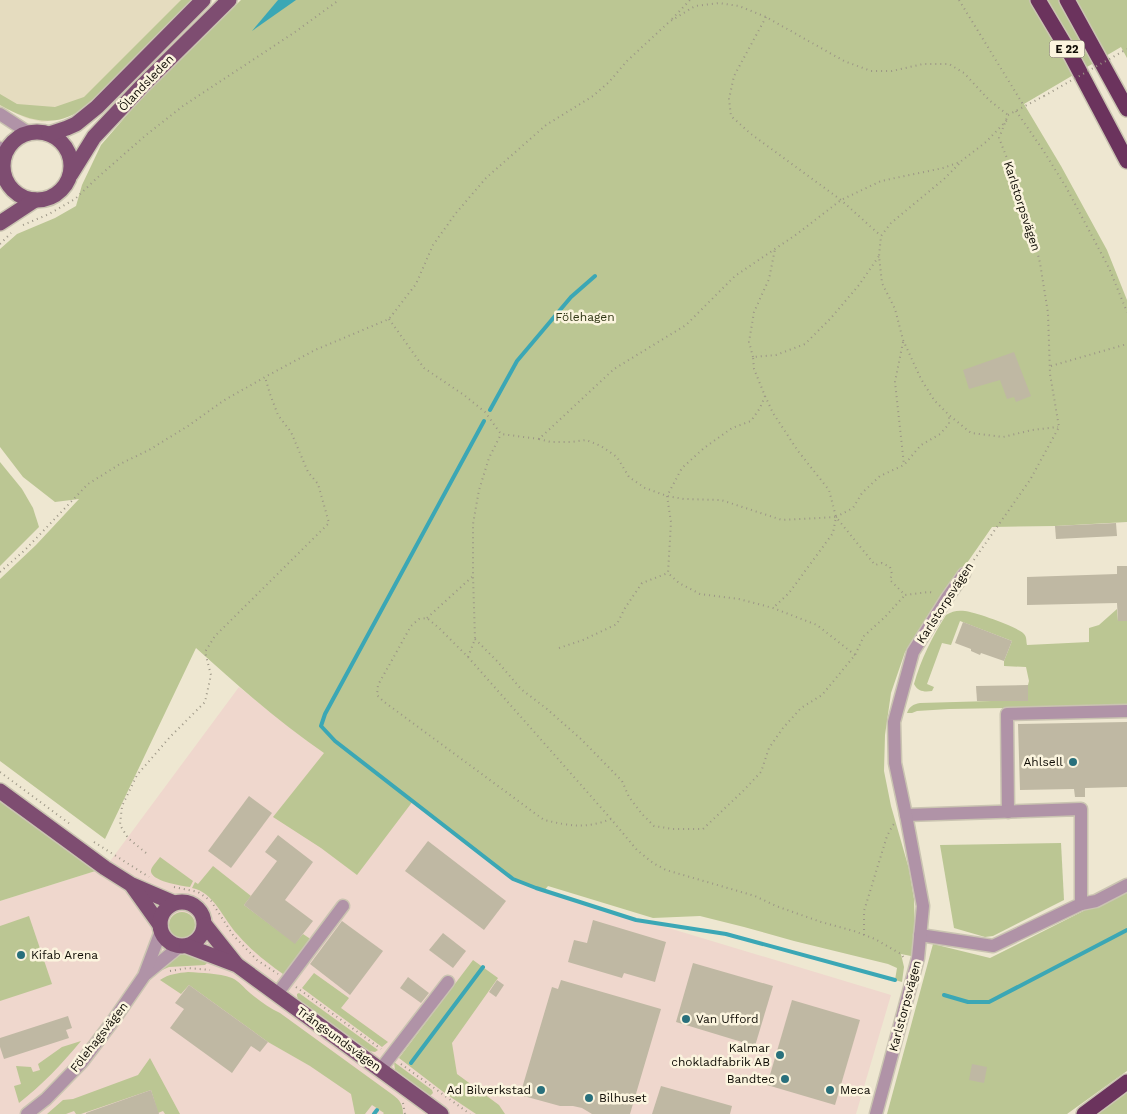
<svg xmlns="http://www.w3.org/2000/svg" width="1127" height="1114" viewBox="0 0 1127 1114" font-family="'Work Sans',sans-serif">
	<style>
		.built { fill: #e5dcbf }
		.industrial { fill: #efd7cd }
		.green { fill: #bbc693 }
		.water { fill: #3ba7b5 }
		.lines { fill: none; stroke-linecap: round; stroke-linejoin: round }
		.stream { stroke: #3ba7b5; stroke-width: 4 }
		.building { fill: #bfb8a3 }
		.minor-casing { stroke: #cac4b1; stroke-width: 15 }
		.major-casing { stroke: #cac4b1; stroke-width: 18 }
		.highway-casing { stroke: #cac4b1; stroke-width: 18 }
		.path { stroke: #9c9686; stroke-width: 2; stroke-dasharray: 1 4; stroke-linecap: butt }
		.minor { stroke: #b093a7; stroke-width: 12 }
		.major { stroke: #7e4d71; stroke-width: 15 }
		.highway { stroke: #6b335d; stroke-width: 15 }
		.path-bridge { stroke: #9c9686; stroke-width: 2; stroke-dasharray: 1 4; stroke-linecap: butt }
		.poi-dot { fill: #29707c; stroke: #fbf4de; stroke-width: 2 }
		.labels { text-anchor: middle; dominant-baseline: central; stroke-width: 5; stroke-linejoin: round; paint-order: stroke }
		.shield { fill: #fbf4de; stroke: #565247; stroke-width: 1 }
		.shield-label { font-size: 11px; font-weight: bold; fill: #100d06 }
		.street-label { font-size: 12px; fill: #100d06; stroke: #fbf4de }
		.park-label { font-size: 12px; fill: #303615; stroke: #fbf4de }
		.poi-label { font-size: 12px; fill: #100d06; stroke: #fbf4de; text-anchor: end }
	</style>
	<rect width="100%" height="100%" fill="#eee7d1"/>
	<path class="built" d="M0 0H194L80 111 62 119 42 122 26 118 9 110 0 120Z"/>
	<path class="industrial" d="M239 687 307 741 321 726 536 888 891 995 856 1114H0V901L105 868Z"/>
	<g class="green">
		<path d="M181 0H194L96 98C91 102 86 107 81 110 52 129 27 120 0 105V94L17 104 55 107 84 97Z"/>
		<path d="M241 0H1127V58L1121 47 1024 104 1061 166 1107 250 1127 300V523V522L1055 526 992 527 905 652 891 693 885 735 884 771 891 806 909 869 914 899 915 932 911 956 901 954 904 967 902 982 895 980 897 968 888 964 794 941 744 927 700 916 653 918 548 886 544 891 513 879 413 801 357 875 321 848 273 817 324 753C279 722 237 685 196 648L105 839 0 761V579L36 545 79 499 55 502 23 477 0 447V249L17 234 55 218 76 206 82 185 101 145 145 94Z"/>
		<path d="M0 462 22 489 33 508 39 527 0 566Z"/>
		<path d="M1117 609 1118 621H1127V706L949 709 917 711 912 713H907C909 707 913 704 920 703L1028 700V685L1029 681 1026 667 1004 666V661L1012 641 960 621 951 645 942 643 927 684 934 687 932 691C925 692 918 692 914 684 921 659 932 637 946 615 952 611 958 610 965 611 975 612 1018 627 1024 634 1027 637 1026 641 1027 645L1089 642V628L1099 625Z"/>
		<path d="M0 791 105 868 0 901Z"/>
		<path d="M1061 843 1064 900 993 936 985 937 954 928 940 845Z"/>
		<path d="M160 857 193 881 190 887C182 886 149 881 151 870 152 866 158 860 160 857Z"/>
		<path d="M213 866 251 896 244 905 295 943 303 934 309 938 310 940 287 974H283C266 962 252 951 238 935 223 919 214 892 192 888L195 882 198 884Z"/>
		<path d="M1127 889V1071L1067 1114H887L933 944 990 958Z"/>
		<circle cx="182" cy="925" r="13"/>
		<path d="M29 916 52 984 0 1001V926Z"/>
		<path d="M183 954 190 955 209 961 205 965 169 967 160 971C166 964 174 957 183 954Z"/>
		<path d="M473 960 498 978 452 1043 457 1074 499 1105 505 1114H476L446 1094 399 1058Z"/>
		<path d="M188 972C202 973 218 973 232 978 239 981 244 988 250 993 260 1001 269 1008 280 1013L393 1095C400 1100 403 1105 403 1114H383L384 1113 372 1105 365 1114H355L351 1094 310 1066 268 1042 189 985 181 994 160 980C169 974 178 973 188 972Z"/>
		<path d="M314 973 349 998 341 1008 388 1042 382 1047 302 988Z"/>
		<path d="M299 993 378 1050 375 1052 369 1051 298 999 297 996V994Z"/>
		<path d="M81 1041C62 1064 42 1085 19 1103L14 1086 21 1084 16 1066 31 1067 33 1072 40 1070 38 1064 62 1047Z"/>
		<path d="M150 1058 180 1114H165L163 1111 158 1113 151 1090 81 1114H76L74 1111 66 1114H47L63 1100 73 1099 138 1075Z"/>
		<path d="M394 1062 432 1090 433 1093 430 1096 395 1070Z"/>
		<path d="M1127 1091V1114H1096Z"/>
	</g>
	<path class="water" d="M278 0H296L252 31Z"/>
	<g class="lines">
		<g class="stream">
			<path d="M490 410 517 361 571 297 595 276"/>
			<path d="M484 421 325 714 321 726 335 741 513 879 536 888 636 920 726 934 895 980"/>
			<path d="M944 995 968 1002H989L1127 930"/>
			<path d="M411 1063 483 967"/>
			<path d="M374 1114 377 1110"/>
		</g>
	</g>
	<g class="building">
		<path d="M1014 352 1031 396 1016 402 1014 397 1007 399 1000 380 969 389 963 370Z"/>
		<path d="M1116 523 1117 536 1056 539 1055 526Z"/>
		<path d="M1117 566H1127V621H1118L1117 603 1027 605V577L1117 574Z"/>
		<path d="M963 622 1012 641 1004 661 981 653 980 655 971 651V649L955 643Z"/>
		<path d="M1028 685V701H977L976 686Z"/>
		<path d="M1127 722V787L1085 788V797H1075L1074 789 1020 790 1018 724Z"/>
		<path d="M249 796 272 813 231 868 208 851Z"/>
		<path d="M278 835 313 862 285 900 313 921 295 944 244 905 277 861 265 852Z"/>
		<path d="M428 841 506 901 484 930 405 871Z"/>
		<path d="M593 920 666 942 655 982 624 973 622 978 568 962 574 940 587 943Z"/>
		<path d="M342 921 383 951 350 995 310 964Z"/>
		<path d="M443 933 466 951 453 968 429 950Z"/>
		<path d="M693 963 773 986 755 1046 676 1022Z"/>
		<path d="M408 977 429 993 421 1003 400 988Z"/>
		<path d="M497 980 504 985 496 997 489 992Z"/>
		<path d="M561 980 661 1009 630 1114H592L582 1108 573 1106H560L520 1095 552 987 558 989Z"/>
		<path d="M189 985 268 1042 260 1052 251 1046 232 1073 170 1028 184 1009 175 1003Z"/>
		<path d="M792 1000 860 1020 835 1105 767 1085Z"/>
		<path d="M68 1016 72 1028 66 1030 69 1038 4 1059 0 1047V1038Z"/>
		<path d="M972 1064 987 1067 984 1083 969 1080Z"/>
		<path d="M661 1086 732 1106 730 1114H652Z"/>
		<path d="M151 1090 159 1114H86V1113Z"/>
	</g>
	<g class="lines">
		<defs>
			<g id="minor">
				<path d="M0 114 29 133"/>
				<path d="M0 148 4 156"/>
				<path d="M1008 812 1007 714 1127 711"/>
				<path d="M906 815 1081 809V904L993 946 920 935"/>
				<path d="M1081 904 1096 901 1127 885"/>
				<path d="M146 974 180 946"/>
				<path d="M277 994 343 906"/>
				<path d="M380 1070 448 982"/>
				<path d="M27 1114 46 1099 82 1062 113 1021 144 976 161 931"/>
				<path d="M876 1114 918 958 923 906 906 815 895 763 894 722 913 652 947 598 964 574"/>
			</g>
			<g id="major">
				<circle cx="37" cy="166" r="34"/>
				<path d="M49 134 67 128 76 124 97 107 203 0"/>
				<path d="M71 174 94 137 142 86 229 0"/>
				<path d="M0 223 35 200"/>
				<path d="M0 791 105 868 132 885 174 903"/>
				<path d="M133 887 160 925"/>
				<circle cx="182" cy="924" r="22"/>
				<path d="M205 925 236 964"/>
				<path d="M187 946 237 965 441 1114"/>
			</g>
			<g id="highway">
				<path d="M1038 0 1072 57 1127 161"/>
				<path d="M1067 0 1127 109"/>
				<path d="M1084 1114 1127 1082"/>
			</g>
		</defs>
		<use href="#minor" class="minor-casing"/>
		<use href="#major" class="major-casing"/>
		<use href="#highway" class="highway-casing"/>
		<g class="path">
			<path d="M959 0 1024 106"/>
			<path d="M766 17 734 76 729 99 731 116 751 134 841 200 881 236"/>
			<path d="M672 19 690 0"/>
			<path d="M1016 111 1043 150 1066 187 1109 268 1127 312"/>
			<path d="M1008 115 1044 96"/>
			<path d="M959 164 944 179 891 223 881 236 879 256 882 283 895 309 903 340 921 379 934 400 949 415 971 433 1003 437 1032 430 1058 427"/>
			<path d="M23 225 49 214 75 199 97 178 146 135 183 106 295 32 339 0"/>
			<path d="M0 244 11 233"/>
			<path d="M389 319 424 368 464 395 485 412 501 434 539 439 614 369 686 325 735 276 797 234 841 200 881 181 943 168 960 162 986 142 1007 120"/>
			<path d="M903 342 895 382 904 465"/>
			<path d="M753 357 749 342 754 312 769 279 775 249"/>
			<path d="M1051 366 1127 344"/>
			<path d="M765 396 773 413 798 451 829 490 836 517 833 533 789 593 773 608"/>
			<path d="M539 439 551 442H571L586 440 601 446 617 457 629 477 645 488 667 496 684 499 721 500 782 520 836 517 875 565 882 563 890 567 892 574 890 580 905 595 929 592 935 593"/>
			<path d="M836 517 853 508 862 493 880 476 904 465 921 445 940 434 949 424V416"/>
			<path d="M971 564 1030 480 1059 427 1050 374 1048 313 1040 263 1031 225 1012 171 999 138 1008 115"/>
			<path d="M0 572 25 550 88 484 120 464 149 450 188 426 223 401 265 377 315 350 389 319 416 284 433 245 456 213 486 178 546 125 593 96 609 82 627 61 669 22 695 6 719 3 739 6 766 17 844 61 871 71H892L923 64H949L964 73 989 100 1008 115"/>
			<path d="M427 618 473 576"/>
			<path d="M475 639 497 661 521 689 547 709 582 740 622 781 629 797 642 814 654 826 673 829H703L743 791 761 772 769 748 783 728 801 708 822 695 855 655 864 636 885 617 905 595"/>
			<path d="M559 648 583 640 617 624 625 608 642 583 668 573"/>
			<path d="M855 655 817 625 773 608 739 599 700 594 679 583 668 573 671 522 667 496 682 468 704 448 732 428 751 421 760 408 765 396 754 369 753 357 776 355 805 344 831 318 859 285 879 256"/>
			<path d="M468 657 475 639 473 576V524L479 490 489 458 501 434"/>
			<path d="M0 772 70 824"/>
			<path d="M611 819C586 829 570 826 544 820L383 701 377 695 378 685 411 626 419 619 427 618 439 628 468 657 611 819 637 850 653 863 666 870 755 896 776 906 821 922 854 931 875 939 901 954 904 958"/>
			<path d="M94 842 149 877"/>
			<path d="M146 853 128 838 120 825 122 806 137 775 170 737 205 702 211 675 205 652 215 636 329 523 318 484 308 472 291 432 278 415 270 394 265 377"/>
			<path d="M174 887 198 892 211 901 233 935 257 960 278 974"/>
			<path d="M864 935V911L887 836 893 825 895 823"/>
			<path d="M170 971 188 968 210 970"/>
			<path d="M296 987 381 1049"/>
			<path d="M401 1064 470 1114"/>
			<path d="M403 1103 405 1114"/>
		</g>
		<use href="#minor" class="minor"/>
		<use href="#major" class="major"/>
		<use href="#highway" class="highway"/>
		<path class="path-bridge" d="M1044 96 1127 49"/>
	</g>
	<g class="poi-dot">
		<circle cx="1073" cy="762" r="5"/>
		<circle cx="21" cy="955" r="5"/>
		<circle cx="686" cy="1019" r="5"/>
		<circle cx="780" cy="1055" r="5"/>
		<circle cx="785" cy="1079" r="5"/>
		<circle cx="541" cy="1090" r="5"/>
		<circle cx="830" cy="1090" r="5"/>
		<circle cx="589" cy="1098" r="5"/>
	</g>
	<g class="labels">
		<rect class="shield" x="1049.5" y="40.5" width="35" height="17" rx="4"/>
		<g class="shield-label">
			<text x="1067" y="49">E 22</text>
		</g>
		<g class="street-label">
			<text transform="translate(146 83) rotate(-46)">Ölandsleden</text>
			<text transform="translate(1022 206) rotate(72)">Karlstorpsvägen</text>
			<text transform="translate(945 603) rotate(-57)">Karlstorpsvägen</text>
			<text transform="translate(905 1006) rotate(-75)">Karlstorpsvägen</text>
			<text transform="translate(99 1037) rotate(-52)">Fölehagsvägen</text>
			<text transform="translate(339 1039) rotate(36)">Trångsundsvägen</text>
		</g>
		<g class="park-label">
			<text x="585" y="317">Fölehagen</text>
		</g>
		<g class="poi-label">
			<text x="1063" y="762">Ahlsell</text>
			<text x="31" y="955" text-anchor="start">Kifab Arena</text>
			<text x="696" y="1019" text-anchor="start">Van Ufford</text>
			<text x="770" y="1048">Kalmar<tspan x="770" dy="14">chokladfabrik AB</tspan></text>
			<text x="775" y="1079">Bandtec</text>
			<text x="531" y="1090">Ad Bilverkstad</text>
			<text x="840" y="1090" text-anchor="start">Meca</text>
			<text x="599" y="1098" text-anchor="start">Bilhuset</text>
		</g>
	</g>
</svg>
